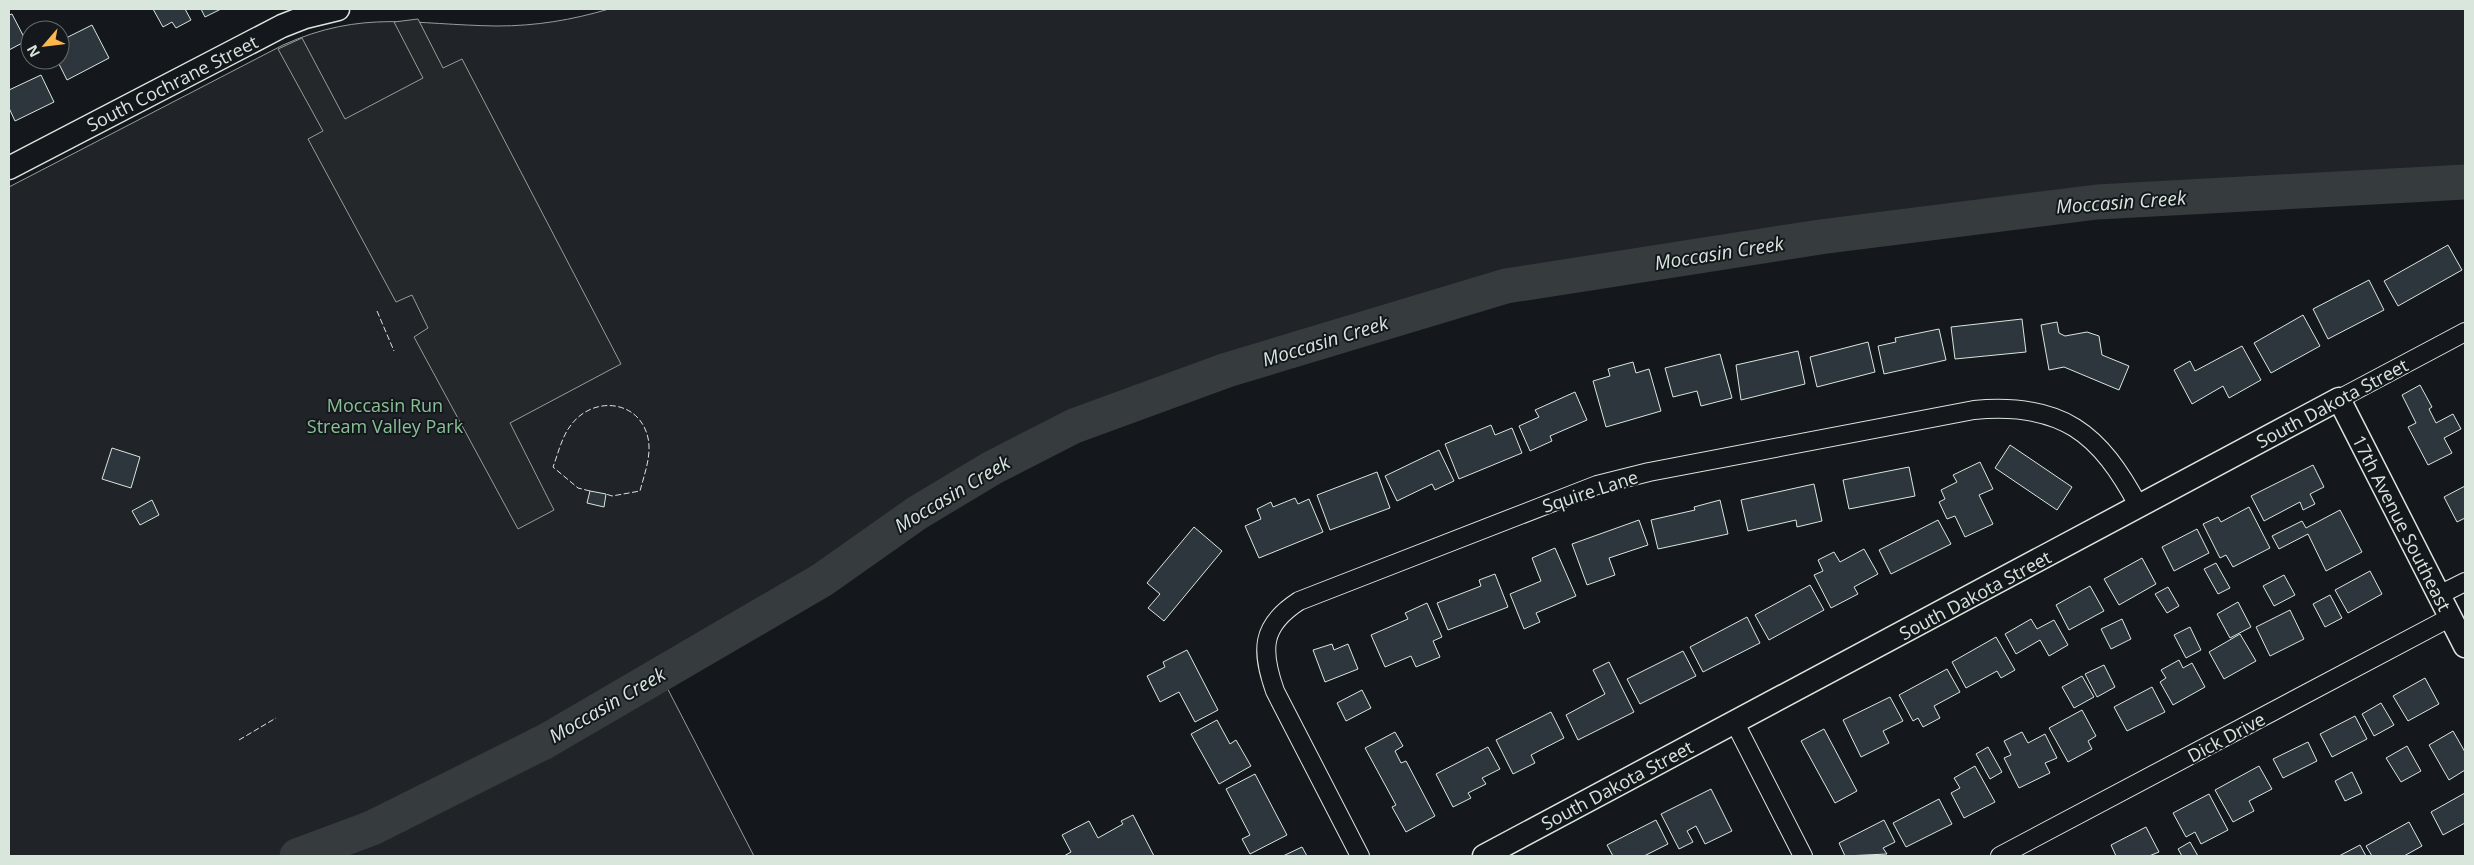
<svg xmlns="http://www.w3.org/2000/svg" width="2474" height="865" viewBox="0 0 2474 865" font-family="'Open Sans',sans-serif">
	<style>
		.green { fill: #202428; stroke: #939e99 }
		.parking { fill: #24282b; stroke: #939e99 }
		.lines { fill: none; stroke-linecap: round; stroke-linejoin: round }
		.river { stroke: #363b3e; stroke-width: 35 }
		.building { fill: #2c363c; stroke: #d8e6dc }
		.minor-casing { stroke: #d8e6dc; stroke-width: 20 }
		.tertiary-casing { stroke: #d8e6dc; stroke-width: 25 }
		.minor { stroke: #14181c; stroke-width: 18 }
		.tertiary { stroke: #14181c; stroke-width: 22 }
		.fence { stroke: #d8e6dc; stroke-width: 1; stroke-dasharray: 6 2.5; stroke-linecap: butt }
		.labels { text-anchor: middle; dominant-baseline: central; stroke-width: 4; stroke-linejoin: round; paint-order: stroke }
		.street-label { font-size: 18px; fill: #d8e6dc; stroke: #14181c }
		.park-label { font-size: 18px; fill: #8ac095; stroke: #14181c }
		.water-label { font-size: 19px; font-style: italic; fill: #d8e6dc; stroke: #14181c }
	</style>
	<rect width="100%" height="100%" fill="#14181c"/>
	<path class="green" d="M609 9H2465V182L2097 202 1820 237 1506 286 1227 370 1074 426 992 468 917 513 821 580 660 674 754 856H9V187L283 45C363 9 414 25 497 26 536 26 572 20 609 9Z"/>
	<path class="parking" d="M418 19 443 68 462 59 621 364 510 423 554 510 518 529 414 337 428 328 412 295 396 302 308 139 323 131 278 49 302 38 345 119 423 78 394 22Z"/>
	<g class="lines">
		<path class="river" d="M297 856 372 828 546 741 822 580 917 513 992 468 1074 426 1227 370 1506 286 1820 237 2097 202 2465 182"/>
	</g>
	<g class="building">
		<path d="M153 9H185L191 20 176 28 172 22 163 27Z"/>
		<path d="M201 9H221L205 17Z"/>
		<path d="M12 14 26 41 9 50V15Z"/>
		<path d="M92 25 109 58 67 80 57 60H60V41Z"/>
		<path d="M41 75 54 102 15 121 9 108V90Z"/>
		<path d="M2448 245 2462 270 2398 306 2384 281Z"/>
		<path d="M2369 280 2384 310 2328 339 2313 309Z"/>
		<path d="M2303 315 2320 346 2271 373 2254 343Z"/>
		<path d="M2022 319 2026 352 1955 359 1951 327Z"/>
		<path d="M2057 322 2059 333 2065 336 2087 332 2099 336 2102 355 2129 366 2119 390 2064 367 2049 370 2041 325Z"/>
		<path d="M1939 329 1946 360 1884 374 1878 346 1896 342 1895 338Z"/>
		<path d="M1868 342 1875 372 1817 387 1810 357Z"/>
		<path d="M2242 346 2261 380 2229 398 2223 386 2192 404 2174 370 2190 361 2195 371Z"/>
		<path d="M1798 351 1805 384 1741 400 1736 365Z"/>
		<path d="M1720 354 1732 398 1701 406 1697 391 1673 397 1665 368Z"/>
		<path d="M1633 362 1636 373 1649 369 1661 411 1606 427 1593 381 1610 376 1608 369Z"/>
		<path d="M2420 385 2432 407 2429 409 2436 423 2453 414 2461 429 2444 438 2452 453 2428 465 2408 427 2416 423 2402 395Z"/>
		<path d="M1575 392 1587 420 1550 436 1552 441 1530 451 1519 426 1539 417 1535 410Z"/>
		<path d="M1491 425 1495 435 1512 428 1522 453 1459 479 1445 444Z"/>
		<path d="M2010 445 2072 487 2057 510 1995 468Z"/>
		<path d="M112 448 140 457 131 488 102 479Z"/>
		<path d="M1439 450 1454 481 1435 490 1432 484 1397 501 1385 476Z"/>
		<path d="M1980 462 1993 489 1979 495 1993 524 1965 537 1955 516 1947 519 1939 502 1945 499 1941 490 1957 482 1953 475Z"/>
		<path d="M2313 465 2324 487 2310 494 2315 504 2303 510 2300 502 2264 521 2251 496Z"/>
		<path d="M1909 467 1915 496 1849 509 1843 480Z"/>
		<path d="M1377 472 1390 508 1330 530 1317 495Z"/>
		<path d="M1814 484 1822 521 1797 527 1796 520 1748 531 1741 500Z"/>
		<path d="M2465 486V518L2457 522 2444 497Z"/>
		<path d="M590 491 606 494 604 507 587 503Z"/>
		<path d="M1295 498 1298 504 1309 499 1323 532 1259 558 1245 526 1261 519 1257 509 1271 502 1273 507Z"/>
		<path d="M152 500 159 515 140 525 132 511Z"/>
		<path d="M1720 500 1728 534 1658 549 1651 520 1695 510 1694 507Z"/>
		<path d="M2249 507 2270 548 2233 567 2226 555 2220 558 2203 524 2218 517 2221 522Z"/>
		<path d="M2340 510 2362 552 2326 571 2308 534 2279 549 2272 536 2302 521 2306 528Z"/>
		<path d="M1639 520 1648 545 1609 558 1615 575 1587 585 1572 544Z"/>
		<path d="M1938 520 1951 544 1891 574 1879 550Z"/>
		<path d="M1194 527 1222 551 1164 621 1148 608 1160 594 1147 583Z"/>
		<path d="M2197 529 2209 553 2174 571 2162 547Z"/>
		<path d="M1555 548 1576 596 1536 613 1540 622 1524 629 1510 594 1541 581 1532 558Z"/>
		<path d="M1864 549 1878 574 1854 587 1858 594 1831 608 1814 575 1823 571 1818 560 1834 552 1840 562Z"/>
		<path d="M2142 558 2156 584 2119 605 2104 579Z"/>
		<path d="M2216 563 2230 588 2218 594 2204 569Z"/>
		<path d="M2370 571 2382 594 2348 613 2335 590Z"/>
		<path d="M1495 574 1508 607 1448 630 1437 603 1481 586 1479 580Z"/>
		<path d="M2284 575 2295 595 2274 606 2263 586Z"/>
		<path d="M1810 585 1824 610 1769 640 1755 615Z"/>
		<path d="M2090 586 2104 611 2069 630 2056 605Z"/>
		<path d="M2168 587 2179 606 2167 613 2155 594Z"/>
		<path d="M2330 595 2342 618 2325 627 2313 604Z"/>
		<path d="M2238 602 2251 627 2230 638 2217 614Z"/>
		<path d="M1427 603 1442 637 1433 641 1440 657 1416 667 1411 656 1385 667 1371 635 1408 619 1405 613Z"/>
		<path d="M2290 610 2304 639 2270 656 2256 627Z"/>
		<path d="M1747 617 1760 643 1703 672 1690 647Z"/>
		<path d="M2031 619 2037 629 2054 620 2068 645 2049 656 2040 640 2016 654 2005 634Z"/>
		<path d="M2122 619 2131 639 2111 649 2101 629Z"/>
		<path d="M2190 627 2201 650 2186 658 2174 635Z"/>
		<path d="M2240 634 2256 661 2224 679 2209 652Z"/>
		<path d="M1996 637 2015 670 2001 678 1997 671 1966 688 1952 662Z"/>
		<path d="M1332 644 1334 650 1348 644 1358 669 1325 682 1313 650Z"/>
		<path d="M1187 650 1218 710 1195 722 1179 692 1160 702 1147 676 1165 667 1163 662Z"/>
		<path d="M1683 651 1696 676 1640 704 1627 679Z"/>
		<path d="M2179 660 2183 668 2192 663 2205 687 2173 705 2160 682 2166 678 2161 670Z"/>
		<path d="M1609 662 1634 712 1578 740 1566 715 1605 694 1593 670Z"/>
		<path d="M2104 665 2115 687 2097 697 2085 674Z"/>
		<path d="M1947 669 1960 692 1934 706 1940 718 1923 727 1918 718 1913 721 1899 695Z"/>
		<path d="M2082 676 2094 697 2074 708 2062 687Z"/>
		<path d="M2425 678 2439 704 2408 721 2393 696Z"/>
		<path d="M2152 687 2165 712 2127 731 2114 707Z"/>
		<path d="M1362 690 1371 708 1346 721 1337 703Z"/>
		<path d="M1890 697 1903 721 1883 731 1889 743 1861 757 1843 720Z"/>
		<path d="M2381 703 2394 725 2374 736 2362 714Z"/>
		<path d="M2082 710 2096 736 2088 741 2092 749 2068 762 2049 728Z"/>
		<path d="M1551 712 1564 738 1531 755 1535 763 1513 774 1496 740Z"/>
		<path d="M2355 716 2367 739 2332 757 2320 734Z"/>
		<path d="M1217 720 1230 744 1236 740 1251 766 1219 784 1191 734Z"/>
		<path d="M1824 729 1857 791 1835 803 1801 741Z"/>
		<path d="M2453 731 2465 752V770L2449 780 2429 745Z"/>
		<path d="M1395 732 1403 746 1395 751 1401 763 1406 761 1435 816 1406 832 1392 807 1396 805 1365 748Z"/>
		<path d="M2022 732 2028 743 2045 734 2057 758 2045 763 2050 773 2019 788 2004 758 2011 755 2004 741Z"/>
		<path d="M2308 742 2317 761 2283 778 2273 759Z"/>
		<path d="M2407 746 2421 771 2401 782 2386 758Z"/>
		<path d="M1488 747 1500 769 1482 778 1486 784 1468 793 1471 798 1453 807 1436 774Z"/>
		<path d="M1988 747 2002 772 1990 779 1976 754Z"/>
		<path d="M1975 766 1995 802 1964 818 1951 793 1960 788 1954 778Z"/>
		<path d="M2259 766 2272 789 2249 801 2254 811 2233 822 2215 790Z"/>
		<path d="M2352 772 2362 793 2345 801 2335 781Z"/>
		<path d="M1255 774 1287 835 1250 854 1242 839 1250 835 1226 789Z"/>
		<path d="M1711 789 1732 831 1705 844 1696 826 1687 831 1693 842 1679 849 1661 814Z"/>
		<path d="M2465 793V823L2443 835 2431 812Z"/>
		<path d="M2209 794 2228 830 2201 844 2195 832 2186 837 2173 813Z"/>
		<path d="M1939 799 1952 824 1906 847 1893 823Z"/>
		<path d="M1133 815 1154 856H1064L1071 852 1062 835 1089 821 1098 838 1123 824 1121 821Z"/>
		<path d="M1656 820 1668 844 1644 856H1613L1607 845Z"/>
		<path d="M1884 820 1895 842 1883 848 1887 854 1845 856 1839 843Z"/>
		<path d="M2409 822 2422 846 2404 856H2372L2366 846Z"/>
		<path d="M2146 827 2159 852 2149 856H2116L2111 845Z"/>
		<path d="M2190 842 2198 856H2182L2178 849Z"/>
		<path d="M2360 845 2366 856H2339Z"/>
		<path d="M1302 847 1307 856H1283Z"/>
	</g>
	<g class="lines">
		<defs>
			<g id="minor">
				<path d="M2339 399 2465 332"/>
				<path d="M2439 595 2465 582"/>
				<path d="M1735 723 1803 856"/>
				<path d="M1360 856 1275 691C1261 651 1260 626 1299 601L1597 485 1649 472 1974 410C2062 402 2100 433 2139 507"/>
				<path d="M2000 856 2451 617"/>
			</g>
			<g id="tertiary">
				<path d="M9 168 282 26 305 17 338 9"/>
				<path d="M1484 856 2339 399 2465 646"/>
			</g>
		</defs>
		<use href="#minor" class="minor-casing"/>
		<use href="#tertiary" class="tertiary-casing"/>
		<use href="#minor" class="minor"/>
		<use href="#tertiary" class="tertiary"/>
		<g class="fence">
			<path d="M377 311 394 351"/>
			<path d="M590 491 578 488 553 467C558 454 562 436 571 425 593 395 640 400 648 438 652 455 644 475 640 491L612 496 606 494"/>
			<path d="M239 740 276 718"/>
		</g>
	</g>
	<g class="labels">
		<g class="street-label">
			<text transform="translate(172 83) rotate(-27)">South Cochrane Street</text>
			<text transform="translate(2332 403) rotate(-28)">South Dakota Street</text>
			<text transform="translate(1590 491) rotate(-18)">Squire Lane</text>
			<text transform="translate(2402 523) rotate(63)">17th Avenue Southeast</text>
			<text transform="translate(1975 595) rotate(-28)">South Dakota Street</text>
			<text transform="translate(2226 737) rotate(-28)">Dick Drive</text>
			<text transform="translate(1617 785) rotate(-28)">South Dakota Street</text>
		</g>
		<g class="park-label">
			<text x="385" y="405">Moccasin Run<tspan x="385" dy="21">Stream Valley Park</tspan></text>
		</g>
		<g class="water-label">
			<text transform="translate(2121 202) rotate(-4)">Moccasin Creek</text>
			<text transform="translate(1719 253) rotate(-9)">Moccasin Creek</text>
			<text transform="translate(1325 341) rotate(-17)">Moccasin Creek</text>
			<text transform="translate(952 494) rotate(-31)">Moccasin Creek</text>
			<text transform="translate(607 705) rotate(-30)">Moccasin Creek</text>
		</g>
	</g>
	<rect width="2474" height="865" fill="none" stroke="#d8e6dc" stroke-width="20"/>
	<g transform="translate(45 45) rotate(242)"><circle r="24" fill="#14181c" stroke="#626a69"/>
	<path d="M0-4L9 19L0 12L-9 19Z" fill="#ffb74d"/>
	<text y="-8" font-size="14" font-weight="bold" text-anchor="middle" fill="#d8e6dc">N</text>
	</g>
</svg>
